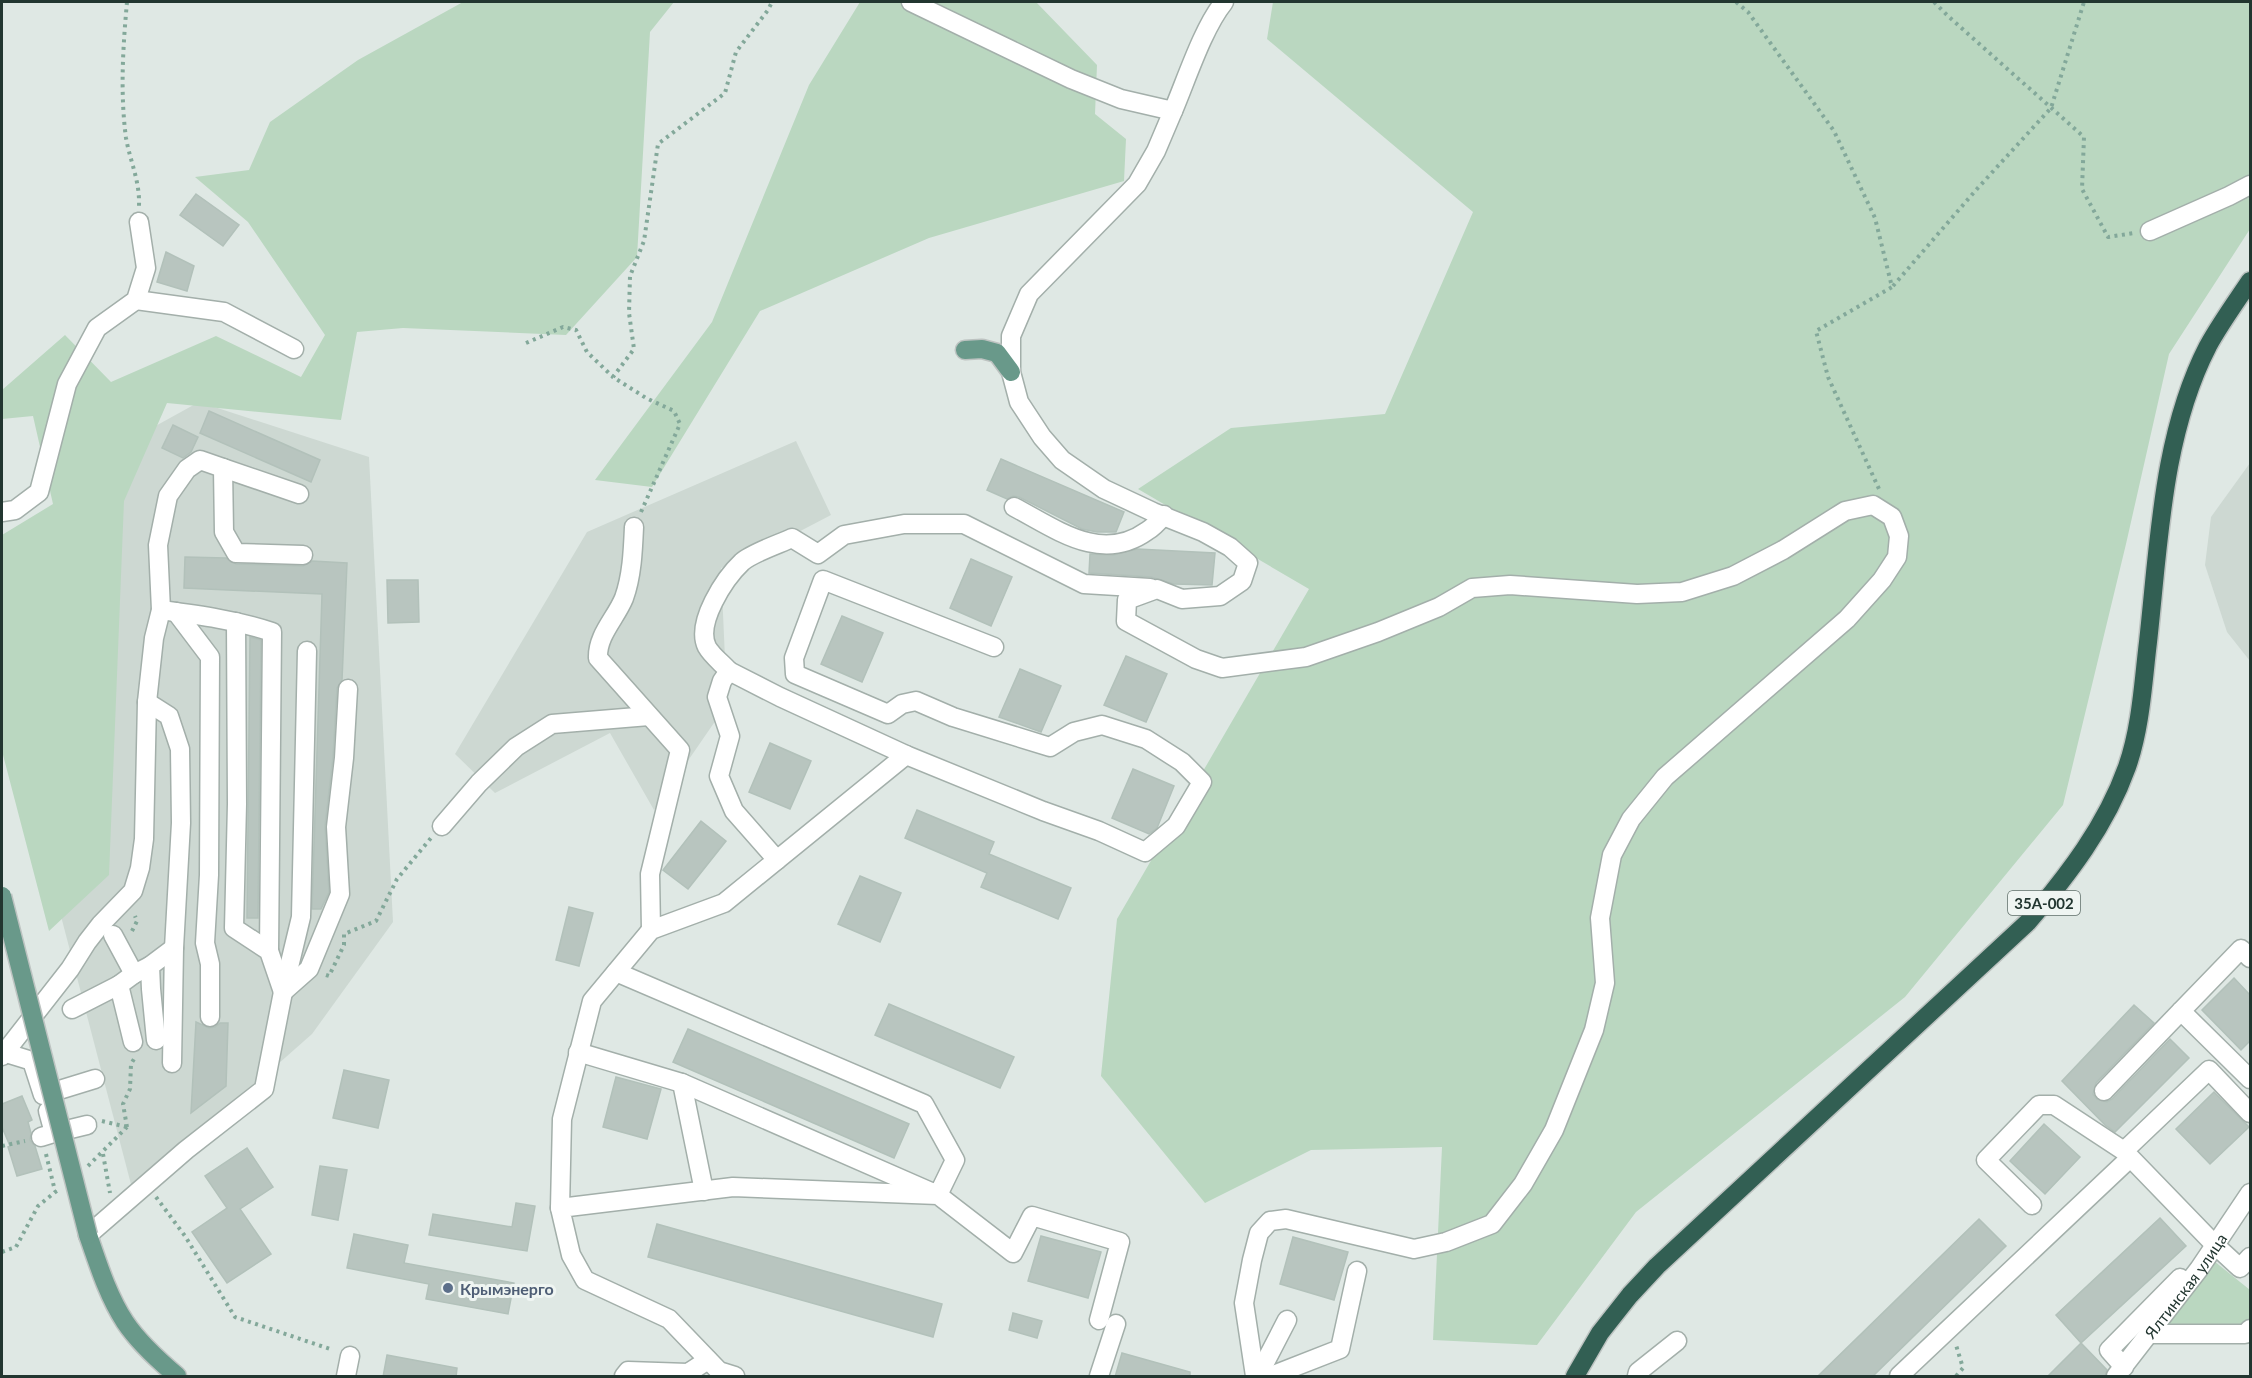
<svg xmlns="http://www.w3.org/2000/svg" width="2252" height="1378" viewBox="0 0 2252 1378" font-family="Lato,sans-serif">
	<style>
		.built { fill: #cdd8d2 }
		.green { fill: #bad7c0 }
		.building { fill: #b8c5bf; stroke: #b2c1ba; stroke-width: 1.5 }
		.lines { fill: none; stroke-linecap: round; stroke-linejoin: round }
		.minor-casing { stroke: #a3afaa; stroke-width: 21 }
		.major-casing { stroke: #bdc3c1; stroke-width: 21 }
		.highway-casing { stroke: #bdc3c1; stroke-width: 21 }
		.path { stroke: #83a89a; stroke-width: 4; stroke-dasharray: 3 4.5; stroke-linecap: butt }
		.minor { stroke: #fff; stroke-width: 18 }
		.major { stroke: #69998a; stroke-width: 18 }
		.highway { stroke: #325f53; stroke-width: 18 }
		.major-bridge-casing { stroke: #bdc3c1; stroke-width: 21; stroke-linecap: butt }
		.major-bridge { stroke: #69998a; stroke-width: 18 }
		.service-dot { fill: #5c6f8a; stroke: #eff5f2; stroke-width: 2 }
		.labels { text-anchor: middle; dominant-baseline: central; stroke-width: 6; stroke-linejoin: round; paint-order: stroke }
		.shield { fill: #eff5f2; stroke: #606f6a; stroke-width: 1.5 }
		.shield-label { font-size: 15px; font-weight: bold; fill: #223630 }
		.street-label { font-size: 16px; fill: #223630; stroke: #eff5f2 }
		.service-label { font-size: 16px; font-weight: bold; fill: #4e5e75; stroke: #eff5f2; text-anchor: start }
	</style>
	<rect width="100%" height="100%" fill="#dfe8e4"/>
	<g class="built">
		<path d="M199 402 369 457 393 922 312 1034 133 1192 56 897 112 450Z"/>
		<path d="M796 441 831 515 743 561 721 568 727 704 654 810 610 733 495 793 455 754 587 532Z"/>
		<path d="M2250 463V661L2227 632 2205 565 2211 517Z"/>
	</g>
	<g class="green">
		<path d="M463 2H674L650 32 637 257 566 335 403 328 357 332 341 420 167 403 124 501 109 875 49 931 2 751V535L53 504 33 416 2 419V390L65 335 111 382 216 336 301 377 325 335 248 222 195 177 249 170 270 122 358 60Z"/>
		<path d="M860 2H1036L1097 65 1095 114 1126 139 1124 181 929 238 760 311 652 487 595 480 712 322 809 85Z"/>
		<path d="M1273 2H2250V229L2169 354 2126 544 2063 805 1905 997 1636 1212 1537 1345 1433 1340 1442 1147 1311 1150 1205 1203 1101 1076 1117 919 1309 589 1138 489 1231 428 1385 414 1473 212 1267 39Z"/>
		<path d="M2214 1261 2250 1290V1320L2242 1328 2163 1326Z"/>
	</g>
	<g class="building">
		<path d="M196 194 239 225 223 246 180 215Z"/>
		<path d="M166 252 194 266 187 291 157 282Z"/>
		<path d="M209 411 320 460 311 482 200 433Z"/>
		<path d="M173 425 198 437 191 452 183 458 162 448Z"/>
		<path d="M1001 459 1124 512 1116 532H1097L1082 529 1019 497 1013 496 1007 499 987 490Z"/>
		<path d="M1137 549 1215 553 1212 585 1174 584 1151 577 1089 573 1090 554 1113 555Z"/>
		<path d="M185 557 226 558 236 564 303 566 312 561 347 563 342 680 337 688 333 757 325 826 329 892 321 909H312L322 594 184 588Z"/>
		<path d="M971 559 1012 577 991 626 950 608Z"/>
		<path d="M387 580H418L419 622 388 623Z"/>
		<path d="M842 616 883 633 862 682 821 664Z"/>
		<path d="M250 637 261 640 258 918H247Z"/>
		<path d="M1126 656 1167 674 1146 722 1104 705Z"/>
		<path d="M1020 669 1061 686 1041 732 999 717Z"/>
		<path d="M770 743 811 761 790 809 749 792Z"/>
		<path d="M1133 769 1174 786 1157 828 1149 834 1112 818Z"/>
		<path d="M917 810 994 842 989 854 1071 888 1058 919 981 887 987 873 905 838Z"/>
		<path d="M701 821 726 841 688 889 663 870Z"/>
		<path d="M860 876 901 893 880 942 838 924Z"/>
		<path d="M569 907 593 913 579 966 556 960Z"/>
		<path d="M2234 978 2250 995V1041L2241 1050 2202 1010Z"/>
		<path d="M889 1004 1014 1057 1000 1088 875 1035Z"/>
		<path d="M2134 1005 2154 1023 2096 1083 2093 1094 2097 1099 2107 1102 2112 1099 2170 1039 2189 1058 2115 1132 2105 1125 2062 1081Z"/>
		<path d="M196 1022 209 1028 215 1027 220 1023H228L226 1086 191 1113Z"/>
		<path d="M688 1029 909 1124 894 1158 673 1062Z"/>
		<path d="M344 1070 389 1080 378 1128 333 1118Z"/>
		<path d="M616 1077 661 1089 647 1139 603 1127Z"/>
		<path d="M2214 1092 2249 1127 2210 1164 2176 1129Z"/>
		<path d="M22 1096 32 1120 28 1122 31 1133 30 1140 35 1146 42 1169 17 1176 8 1147 10 1146 2 1127V1104Z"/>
		<path d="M2044 1124 2080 1157 2045 1194 2010 1161Z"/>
		<path d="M247 1148 273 1187 240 1209 271 1254 227 1283 192 1232 227 1208 205 1176Z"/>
		<path d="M320 1166 347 1170 338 1220 312 1215Z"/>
		<path d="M516 1203 535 1206 527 1251 429 1235 433 1214 512 1227Z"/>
		<path d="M2160 1218 2186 1246 2081 1343 2056 1315Z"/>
		<path d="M1979 1219 2006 1246 1872 1377H1817Z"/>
		<path d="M657 1224 942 1304 933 1337 648 1257Z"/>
		<path d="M354 1234 408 1245 404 1263 514 1283 508 1314 426 1299 429 1284 347 1268Z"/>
		<path d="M1041 1236 1101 1252 1088 1298 1028 1281Z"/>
		<path d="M1293 1237 1348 1252 1334 1300 1280 1284Z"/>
		<path d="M1013 1313 1042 1321 1037 1338 1009 1330Z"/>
		<path d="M2081 1343 2107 1370 2105 1377H2047Z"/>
		<path d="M1122 1353 1190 1372V1377H1115Z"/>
		<path d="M387 1355 457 1368 456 1377H383Z"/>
	</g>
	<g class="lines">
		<defs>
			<g id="minor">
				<path d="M911 2 1071 79 1121 99 1173 111C1187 78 1203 28 1224 2"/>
				<path d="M1173 111 1156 151 1137 184 1029 294 1011 336V372L1019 402 1042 437 1062 460 1104 489 1153 512 1203 532 1230 547 1248 563 1242 581 1220 596 1182 599 1157 589 1127 600 1126 621 1196 659 1222 668 1306 657 1378 632 1439 607 1472 588 1510 585 1637 594 1682 592 1733 576 1783 550 1845 511 1873 505 1892 517 1899 536 1897 557 1882 580 1847 619 1665 777 1631 819 1612 855 1600 918 1605 983 1594 1030 1554 1130 1523 1184 1492 1224 1446 1242 1414 1249 1286 1219 1270 1221 1259 1233 1252 1260 1244 1303 1255 1376"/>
				<path d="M2150 231 2229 196 2250 185"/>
				<path d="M136 300 224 312 294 349"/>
				<path d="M223 468 299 494"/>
				<path d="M1014 507C1056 529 1101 564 1147 531 1154 527 1159 521 1164 515"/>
				<path d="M2 512 15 510 39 492 67 384 97 328 136 300 146 268 139 222"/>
				<path d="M634 527C633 550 632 576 624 598 616 618 597 635 598 658L680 750 650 874 651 930"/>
				<path d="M161 610C198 615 236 620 272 632L269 951"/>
				<path d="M176 612 210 657 209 875 205 943 210 964V1017"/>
				<path d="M236 622 237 804 234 928 269 951 283 992 309 969 340 894 336 827 344 758 348 689"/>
				<path d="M729 671C723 664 712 656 707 647 695 623 725 578 742 562 752 553 779 544 792 538L818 554 844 535 904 524H964L1084 584 1150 588"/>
				<path d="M147 702 169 716 180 749 181 823 174 948 172 1063"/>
				<path d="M442 826 479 783 516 747 552 724 649 716"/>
				<path d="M777 860 734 811 719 776 730 736 717 697 722 681 729 671 780 697 906 755"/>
				<path d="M113 935 134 974"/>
				<path d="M2250 958 2241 949 2181 1011 2250 1079"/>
				<path d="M616 972 924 1104 955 1160 938 1195 682 1083"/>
				<path d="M72 1009 119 985"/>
				<path d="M156 1040 151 989 150 966 174 948"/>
				<path d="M133 1042 119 985 134 974 150 966"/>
				<path d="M578 1052 682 1083 704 1191"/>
				<path d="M6 1053 32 1061 43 1095 95 1079"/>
				<path d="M2 1056 70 969 87 942 101 924 133 891 140 868 144 839 147 702 154 638 161 610 158 545 168 496 187 469 200 460 223 468 224 532 236 553 303 555"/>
				<path d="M2104 1091 2181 1011"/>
				<path d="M2250 1113 2209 1070 2124 1151 2215 1245 2240 1268 2250 1257"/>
				<path d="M54 1133 87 1125"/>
				<path d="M41 1137 54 1133 48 1111"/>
				<path d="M2032 1205 1986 1160 2039 1105H2054L2124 1151"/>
				<path d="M560 1208 562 1119 592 1001 651 930 724 903 906 755 1043 811 1099 831 1145 852 1176 826 1202 782 1182 762 1146 739 1102 725 1074 732 1050 747 953 717 916 701 902 704 888 714 795 674 794 658 823 580 994 647"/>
				<path d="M88 1235 186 1150 264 1089 283 992 301 917 307 651"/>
				<path d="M2149 1334H2245L2250 1329"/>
				<path d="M2124 1367 2109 1350 2180 1278"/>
				<path d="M346 1376 350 1356"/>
				<path d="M624 1376 628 1371 688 1373 708 1360"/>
				<path d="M735 1376 719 1371 669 1319 585 1280 571 1255 560 1208 733 1187 938 1195 1013 1253 1032 1216 1120 1242 1099 1320"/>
				<path d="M1099 1376 1116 1324"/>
				<path d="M1258 1376 1287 1320"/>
				<path d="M1271 1376 1340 1349 1357 1271"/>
				<path d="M1637 1376 1638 1372 1677 1341"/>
				<path d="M1899 1376 2130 1158"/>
				<path id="s1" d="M2116 1376 2199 1269 2250 1193"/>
			</g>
			<g id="major">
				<path d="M965 350 982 349 997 353 1011 372"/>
				<path d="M88 1235C98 1264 108 1296 125 1322 139 1343 158 1360 177 1376"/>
			</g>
			<path id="highway" d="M1575 1376 1600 1333 1630 1295 1657 1266 2028 922C2068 875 2106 826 2127 767 2141 727 2143 683 2148 642 2159 544 2162 435 2208 346 2220 324 2236 302 2250 281"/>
		</defs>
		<use href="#minor" class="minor-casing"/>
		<use href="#major" class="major-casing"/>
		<use href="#highway" class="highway-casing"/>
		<g class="path">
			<path d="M127 2C123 46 120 93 126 138 130 161 140 181 139 206"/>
			<path d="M1736 2 1748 12 1834 131 1875 218 1892 287 1816 331 1828 377 1879 489"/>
			<path d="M1934 2 1949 17 2084 137 2082 189 2108 237 2134 233"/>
			<path d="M1893 286 1976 190 2051 108 2084 2"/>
			<path d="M526 343 563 327 576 330 587 352 613 377"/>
			<path d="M641 512 680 424 674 411 646 398 613 377 634 349 629 313 630 276 644 241 658 144 725 93 736 52 768 10 772 2"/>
			<path d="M132 931 137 921 135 916"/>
			<path d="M326 975 329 976 344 945V934L376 921 397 879 431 838"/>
			<path d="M102 1121 127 1127"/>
			<path d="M127 1127 123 1104 130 1089 131 1064 134 1059"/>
			<path d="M2 1146 25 1141"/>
			<path d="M46 1154 55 1191"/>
			<path d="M103 1154 110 1193"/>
			<path d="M88 1166 127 1127"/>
			<path d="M156 1197 185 1236 235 1317 333 1350"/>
			<path d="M2 1252 16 1247 38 1206 59 1189"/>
			<path d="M1956 1376 1963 1368 1956 1345"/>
		</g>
		<use href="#minor" class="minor"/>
		<use href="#major" class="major"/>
		<use href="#highway" class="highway"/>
		<defs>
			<path id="major-bridge" d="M2 896 88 1235"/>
		</defs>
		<use href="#major-bridge" class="major-bridge-casing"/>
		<use href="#major-bridge" class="major-bridge"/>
	</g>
	<circle class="service-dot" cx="448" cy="1288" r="6"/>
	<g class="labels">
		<rect class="shield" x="2008" y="891" width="72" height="24" rx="4.5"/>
		<g class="shield-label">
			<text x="2044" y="903">35А-002</text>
		</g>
		<g class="street-label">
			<text stroke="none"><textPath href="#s1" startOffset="114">Ялтинская улица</textPath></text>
		</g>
		<g class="service-label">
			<text x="460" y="1288">Крымэнерго</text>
		</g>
	</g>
	<rect width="2252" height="1378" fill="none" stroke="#223630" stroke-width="6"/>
</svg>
